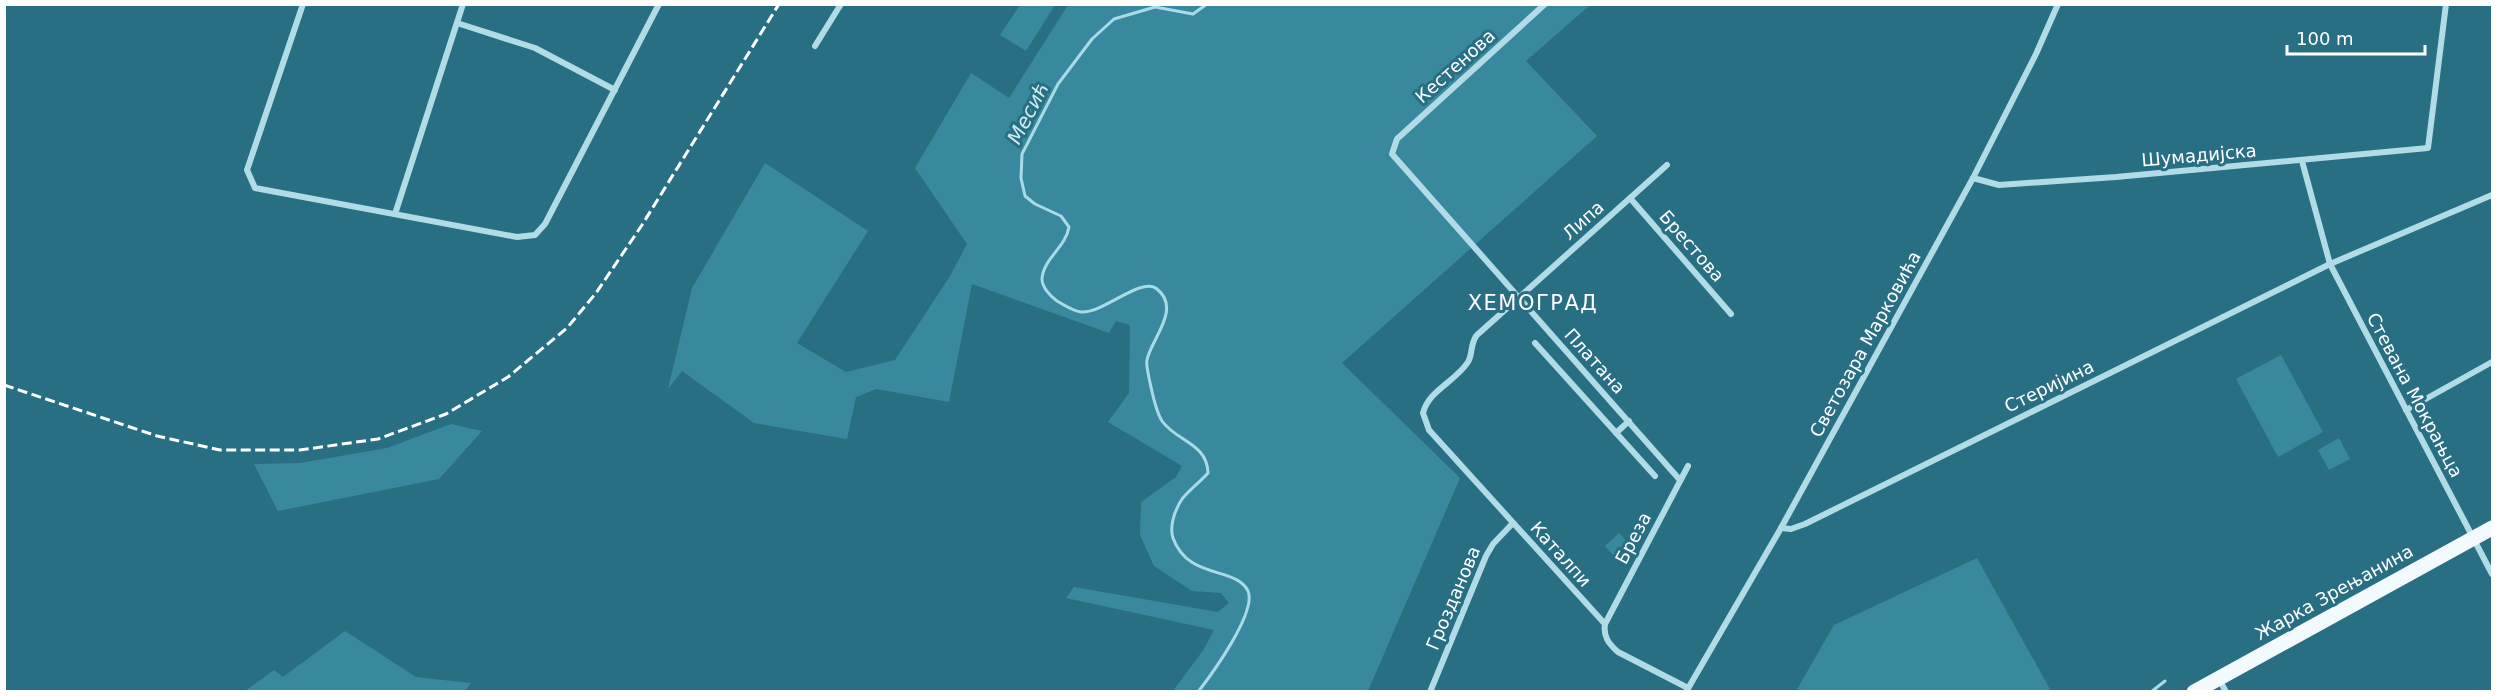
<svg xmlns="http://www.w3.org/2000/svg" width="2497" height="696" viewBox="0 0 2497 696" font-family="'DejaVu Sans',sans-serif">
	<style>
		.green { fill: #39899e }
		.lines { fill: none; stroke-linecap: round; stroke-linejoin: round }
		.stream { stroke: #a6dbe7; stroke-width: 3 }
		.minor { stroke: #b1dce7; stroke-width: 6 }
		.primary { stroke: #f2fafd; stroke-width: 15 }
		.rail { stroke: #fff; stroke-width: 3; stroke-dasharray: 10 4.5; stroke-linecap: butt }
		.labels { text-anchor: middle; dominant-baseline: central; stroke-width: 6; stroke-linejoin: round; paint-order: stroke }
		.street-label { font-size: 18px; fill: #fff; stroke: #286f83 }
		.water-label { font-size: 20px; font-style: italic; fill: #cdecf2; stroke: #286f83 }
		.quarter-label { font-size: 21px; letter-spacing: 1.5px; fill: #fff; stroke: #286f83 }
	</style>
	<rect width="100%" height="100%" fill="#286f83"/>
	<g class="green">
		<path d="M1020 5H1055L1026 51 1000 35Z"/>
		<path d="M1068 5H1590L1526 61 1597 136 1342 363 1460 478 1368 691H1173L1204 649 1214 630 1066 598 1074 587 1218 612 1229 603 1221 593 1192 591 1154 566 1140 535 1141 502 1176 477 1182 466 1108 422 1129 393 1130 325 1116 321 1109 333 972 284 949 402 876 389 856 397 847 439 754 423 682 371 668 389 692 288 765 163 868 231 797 343 846 372 895 360 950 276 967 244 915 168 971 73 1009 98Z"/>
		<path d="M2281 355 2323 432 2278 457 2236 379Z"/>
		<path d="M451 424 482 431 439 479 278 511 254 464 300 463 387 448Z"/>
		<path d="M2339 438 2350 459 2329 470 2318 450Z"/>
		<path d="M1619 533 1628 543 1614 556 1605 546Z"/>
		<path d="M1977 558 2051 691H1796L1834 625Z"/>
		<path d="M345 631 416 677 471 683 464 692 245 691 274 670 283 677Z"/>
	</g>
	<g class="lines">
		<g class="stream">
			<path d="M1198 692C1212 674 1257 612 1248 591 1236 566 1188 580 1173 538 1169 526 1175 510 1182 499 1189 490 1200 482 1208 473 1207 443 1177 442 1162 421 1155 410 1152 391 1149 378 1148 373 1146 364 1147 360 1151 339 1182 309 1157 289 1141 276 1103 314 1081 312 1073 311 1064 305 1057 301 1050 296 1042 287 1042 279 1043 259 1066 247 1069 227L1061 216 1035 204 1025 196 1021 178 1022 154 1058 84 1092 39 1114 19 1155 7 1193 14 1207 4"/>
			<path d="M2151 692 2165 681"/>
		</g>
		<g class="minor">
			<path d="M303 4 247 170 255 188 517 237 535 235 545 224 659 4"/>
			<path d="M1545 4 1397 139 1392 154 1680 480"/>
			<path d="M457 23 535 48 615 90"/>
			<path d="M815 46 841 4"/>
			<path d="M2302 161 2330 264 2492 574"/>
			<path d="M1667 165 1477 335C1470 343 1473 354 1468 362 1455 382 1429 390 1423 413L1429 430 1605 624C1603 637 1609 644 1618 652L1688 688"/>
			<path d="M1973 178 1999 185 2116 177 2428 148 2446 4"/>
			<path d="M1630 198 1731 314"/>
			<path d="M395 214 463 4"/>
			<path d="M1535 343 1655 476"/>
			<path d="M2406 410 2492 362"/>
			<path d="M1616 433 1629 421"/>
			<path d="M1781 528 1791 529 1805 524 2330 264 2492 195"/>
			<path d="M1605 624 1688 466"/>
			<path d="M2219 679 2226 692"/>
			<path d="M1430 692 1486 556 1493 544 1513 523"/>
			<path d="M1686 692 1781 528 1973 178 2036 54 2058 4"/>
		</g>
		<path class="primary" d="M2194 692 2492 528"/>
		<path class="rail" d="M4 385 157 436 220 450H300L378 439 446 414 508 377 567 328 596 293 642 225 779 4"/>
	</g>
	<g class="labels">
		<g class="street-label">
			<text transform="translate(1455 66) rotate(-42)">Кестенова</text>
			<text transform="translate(2199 155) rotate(-5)">Шумадијска</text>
			<text transform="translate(1583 220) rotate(-42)">Липа</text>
			<text transform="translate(1692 246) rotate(49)">Брестова</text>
			<text transform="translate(1865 344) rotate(-61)">Светозара Марковића</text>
			<text transform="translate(1595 361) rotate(48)">Платана</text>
			<text transform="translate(2049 386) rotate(-26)">Стеријина</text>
			<text transform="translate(2415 395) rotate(62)">Стевана Мокрањца</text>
			<text transform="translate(1633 538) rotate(-62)">Бреза</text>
			<text transform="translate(1561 554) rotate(48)">Каталпи</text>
			<text transform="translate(2334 592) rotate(-29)">Жарка Зрењанина</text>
			<text transform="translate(1453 598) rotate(-67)">Грозданова</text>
		</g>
		<g class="water-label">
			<text transform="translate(1028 113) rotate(-63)">Месић</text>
		</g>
		<g class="quarter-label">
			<text x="1533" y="303">ХЕМОГРАД</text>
		</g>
	</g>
	<rect width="2497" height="696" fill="none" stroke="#ffffff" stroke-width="12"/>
	<path d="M2287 45v9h138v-9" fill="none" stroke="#ffffff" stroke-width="3"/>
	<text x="2296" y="45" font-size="18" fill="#ffffff" stroke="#286f83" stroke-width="4.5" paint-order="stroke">100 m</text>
</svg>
